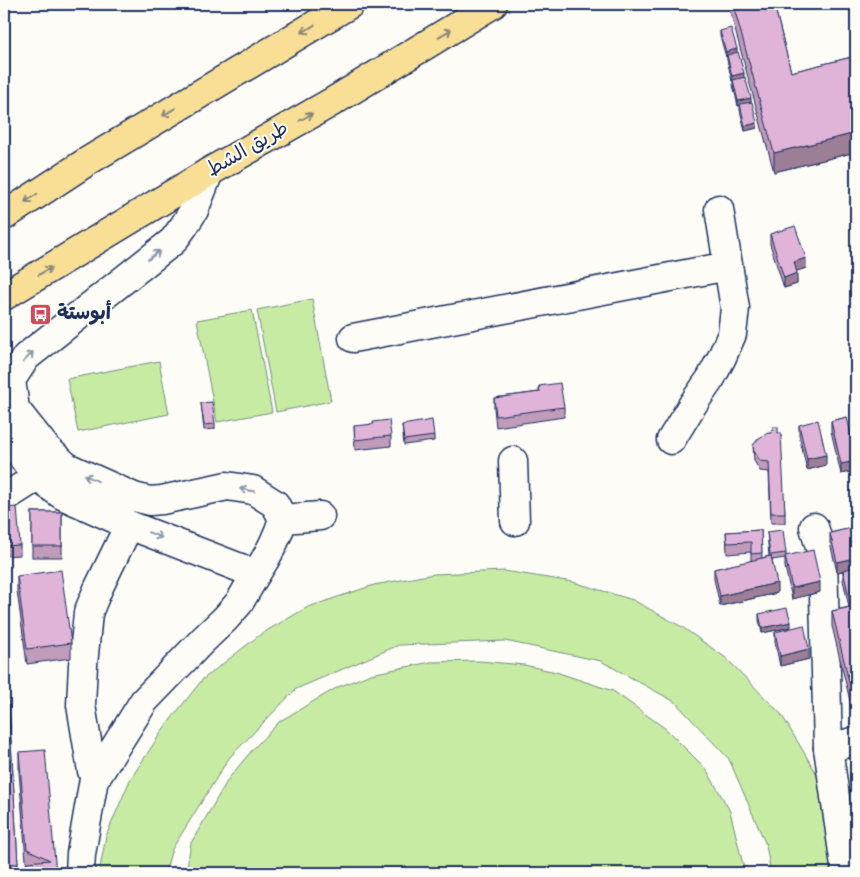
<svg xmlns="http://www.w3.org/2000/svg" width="860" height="877" viewBox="0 0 860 877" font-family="'Indie Flower','Playpen Sans Arabic',sans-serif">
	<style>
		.park { fill: #c8eba4; stroke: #728d81 }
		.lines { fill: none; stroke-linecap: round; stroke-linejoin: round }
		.minor-casing { stroke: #1b2f5e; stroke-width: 31 }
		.highway-casing { stroke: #1b2f5e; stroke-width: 31 }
		.minor { stroke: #fdfcf7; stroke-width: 28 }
		.highway { stroke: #f9df96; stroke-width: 28 }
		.wall { fill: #c19bba; stroke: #1b2f5e }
		.shaded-wall { fill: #9d7e97; stroke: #1b2f5e }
		.building { fill: #e0b4d8; stroke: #1b2f5e }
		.oneway { stroke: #8a877a }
		.oneway2 { stroke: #8c96aa }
		.labels { text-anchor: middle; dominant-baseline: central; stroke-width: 4; stroke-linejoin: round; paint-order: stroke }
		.street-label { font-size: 20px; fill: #1b2f5e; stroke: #fdfcf7 }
		.poi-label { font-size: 20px; font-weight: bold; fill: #1b2f5e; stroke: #fdfcf7; text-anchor: start }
	</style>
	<rect width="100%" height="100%" fill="#fdfcf7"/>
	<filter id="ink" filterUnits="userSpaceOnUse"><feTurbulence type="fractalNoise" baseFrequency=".02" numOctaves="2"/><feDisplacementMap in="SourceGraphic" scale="10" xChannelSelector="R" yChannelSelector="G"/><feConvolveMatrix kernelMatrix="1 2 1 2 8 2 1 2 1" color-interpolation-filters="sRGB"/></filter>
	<g filter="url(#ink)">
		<g class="park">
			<path d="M312 299 331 401 276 412 257 310Z"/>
			<path d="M252 310 272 412 217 422 197 320Z"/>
			<path d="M159 361 169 414 78 432 67 379Z"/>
			<path d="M504 571 573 582 633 600 682 627 726 658 781 714 818 776 834 873H771L766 845 729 759 675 702 601 661 505 641 399 645 296 689 229 758 172 849 165 873H99L106 836 130 780 164 728 202 680 261 634 308 607 374 585 434 574Z"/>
			<path d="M479 661 524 665 556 672 613 691 666 729 706 769 730 811 745 873H186L191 843 229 778 253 749 280 721 338 687 371 674 431 662Z"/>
		</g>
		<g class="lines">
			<defs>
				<g id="minor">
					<path d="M353 338 728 266"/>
					<path d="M4 432 37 477 62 495 129 525 256 574C268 556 277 539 283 519L275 504 253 490 227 486 162 500 150 501 134 497 67 467 46 448 15 409 11 380 26 357 173 241 184 226 194 210 209 172"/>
					<path d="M671 440 693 404 711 378 722 357 732 334 735 308 719 209"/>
					<path d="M513 461 515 521"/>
					<path d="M4 498 37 477"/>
					<path d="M283 519 320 516"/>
					<path d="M129 525 98 589 88 613 83 665 81 705 92 771 95 773H99L144 701 203 640 225 619 239 603 256 574"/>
					<path d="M814 527 823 558 828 748 846 873"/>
					<path d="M828 748 856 741"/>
					<path d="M80 873 81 854 95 773"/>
				</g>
				<g id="highway">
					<path d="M4 216 88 161 350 4"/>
					<path d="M4 296 209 172 332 102 493 4"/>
				</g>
			</defs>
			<use href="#minor" class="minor-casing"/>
			<use href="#highway" class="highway-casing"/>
			<use href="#minor" class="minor"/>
			<use href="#highway" class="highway"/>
		</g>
		<g class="wall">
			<path d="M201 4H213L204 9Z"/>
			<path d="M728 4H774L791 72 856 56V152L774 172Z"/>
			<path d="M720 31 737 53 757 128 745 131 740 110V105L738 106 733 85V81H732L727 60V57H726L720 36Z"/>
			<path d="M770 234 806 268 796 271 797 284 784 288 770 244Z"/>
			<path d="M539 386 564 407V417L496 427 494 408V398L539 392Z"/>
			<path d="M201 403 215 424V429L204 430Z"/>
			<path d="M847 417 841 474 831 431V421Z"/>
			<path d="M402 425 434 436V441L404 445Z"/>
			<path d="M799 425 826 465 807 470 799 435Z"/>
			<path d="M354 426 391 436V446L355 450Z"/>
			<path d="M772 433H778L785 513V523H771L769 472 760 471 754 461 753 445Z"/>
			<path d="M4 508 20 545V555L4 556Z"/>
			<rect x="32" y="512" width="30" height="45"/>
			<path d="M856 527V708L852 709 832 626V611L849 607 843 580V571L837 572 830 543V533Z"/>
			<path d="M761 530 762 558 769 556 767 532 786 553V556L820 592 792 599 785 567V558L772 560 777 593 720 606 714 579V569L751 561V552L727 554 726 532Z"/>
			<path d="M17 576 71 643V658L27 664 17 591Z"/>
			<path d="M759 614 791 627 762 633 759 620Z"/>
			<path d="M4 619 18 864V873H4Z"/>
			<path d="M775 632 809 659 780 666 775 642Z"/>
			<path d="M19 752 56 873H27L19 772Z"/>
			<path d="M855 853H856V869L855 863Z"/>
		</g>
		<g class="shaded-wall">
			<path d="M204 4H213L204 9Z"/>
			<path d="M737 49V54L726 57V52Z"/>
			<path d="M744 73V79L732 81V76Z"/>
			<path d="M751 98V103L738 106V101Z"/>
			<path d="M757 123V128L745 131V126Z"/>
			<path d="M856 133V152L774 172V153Z"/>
			<path d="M806 258V268L794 272V262Z"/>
			<path d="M797 273V284L784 288V278Z"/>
			<path d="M826 455V465L807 470V459Z"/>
			<path d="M856 461V471L841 474V464Z"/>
			<path d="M856 558V568L837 572V562Z"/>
			<path d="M820 582V592L792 599V588Z"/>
			<path d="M777 583V593L720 606V596Z"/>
			<path d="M856 601V611L850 612V602Z"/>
			<path d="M791 622V627L762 633V628Z"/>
			<path d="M809 649V659L780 666V656Z"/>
			<path d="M856 693V708L852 709V694Z"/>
		</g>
		<g class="building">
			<path d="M733 4H774L791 72 856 56V133L774 153Z"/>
			<path d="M731 28 737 49 726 52 720 31Z"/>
			<path d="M738 52 744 73 732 76 727 55Z"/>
			<path d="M745 77 751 98 738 101 733 80Z"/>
			<path d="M752 102 757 123 745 126 740 104Z"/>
			<path d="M795 226 806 258 794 262 797 273 784 278 770 234Z"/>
			<path d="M560 383 564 407 496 416 494 398 540 392 539 386Z"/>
			<path d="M212 402 215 424 204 425 201 403Z"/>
			<path d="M847 417 856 457V461L841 464 831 421Z"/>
			<path d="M389 420 391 436 355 440 354 426 374 424 373 422Z"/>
			<path d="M432 420 434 436 404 440 402 425Z"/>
			<path d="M818 420 826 455 807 459 799 425Z"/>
			<path d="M773 427H778V433H781L785 513H771L769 462 760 461 754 451 753 445 759 438 768 433H772Z"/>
			<path d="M17 507 20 545 4 546V508Z"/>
			<rect x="32" y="512" width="30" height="34"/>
			<path d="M856 527V558L837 562 830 533Z"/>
			<path d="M761 530 762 553 751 554V542L727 543 726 532Z"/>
			<path d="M783 530 786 553 770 555 767 532Z"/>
			<path d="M813 550 820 582 792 588 785 556Z"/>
			<path d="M771 556 777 583 720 596 714 569Z"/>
			<path d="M856 567V601L850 602 843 570Z"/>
			<path d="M61 570 71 643 27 649 17 576Z"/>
			<path d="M856 606V693L852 694 832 611Z"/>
			<path d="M787 608 791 622 762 628 759 614Z"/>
			<path d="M4 619 18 864 4 863Z"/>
			<path d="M804 625 809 649 780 656 775 632Z"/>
			<path d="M45 750 56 873H28L27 862 50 860 27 849 19 752Z"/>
		</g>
		<defs><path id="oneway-shaft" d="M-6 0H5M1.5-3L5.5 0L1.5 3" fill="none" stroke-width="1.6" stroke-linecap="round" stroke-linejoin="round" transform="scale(1.25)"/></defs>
		<g class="oneway">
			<use href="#oneway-shaft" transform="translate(308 29) rotate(149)"/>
			<use href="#oneway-shaft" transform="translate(445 33) rotate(-31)"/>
			<use href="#oneway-shaft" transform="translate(169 112) rotate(149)"/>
			<use href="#oneway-shaft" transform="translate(306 117) rotate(-30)"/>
			<use href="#oneway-shaft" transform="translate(31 198) rotate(147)"/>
			<use href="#oneway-shaft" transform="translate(45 271) rotate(-31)"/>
		</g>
		<g class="oneway2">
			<use href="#oneway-shaft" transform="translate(154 255) rotate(-38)"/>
			<use href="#oneway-shaft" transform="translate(28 357) rotate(-47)"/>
			<use href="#oneway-shaft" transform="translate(91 478) rotate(-156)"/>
			<use href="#oneway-shaft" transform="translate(247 490) rotate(-168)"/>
			<use href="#oneway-shaft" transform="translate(155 535) rotate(22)"/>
		</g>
	</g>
	<defs>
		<symbol id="bus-square" viewBox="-11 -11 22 22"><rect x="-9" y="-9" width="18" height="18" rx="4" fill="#d1495b" stroke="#fdfcf7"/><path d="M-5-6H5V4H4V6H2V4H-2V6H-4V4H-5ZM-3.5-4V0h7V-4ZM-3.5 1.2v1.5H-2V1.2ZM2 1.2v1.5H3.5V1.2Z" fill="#fff"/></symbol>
	</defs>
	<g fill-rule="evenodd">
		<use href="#bus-square" x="28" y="302" width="25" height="25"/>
	</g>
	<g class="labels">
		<g class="street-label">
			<text transform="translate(248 150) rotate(-30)">طريق الشط</text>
		</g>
		<g class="poi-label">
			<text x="57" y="314">أبوستة</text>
		</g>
	</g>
	<rect width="860" height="877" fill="none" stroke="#fdfcf7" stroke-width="20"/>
	<rect x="10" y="10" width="840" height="857" fill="none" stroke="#1b2f5e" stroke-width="2" filter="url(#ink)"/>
</svg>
